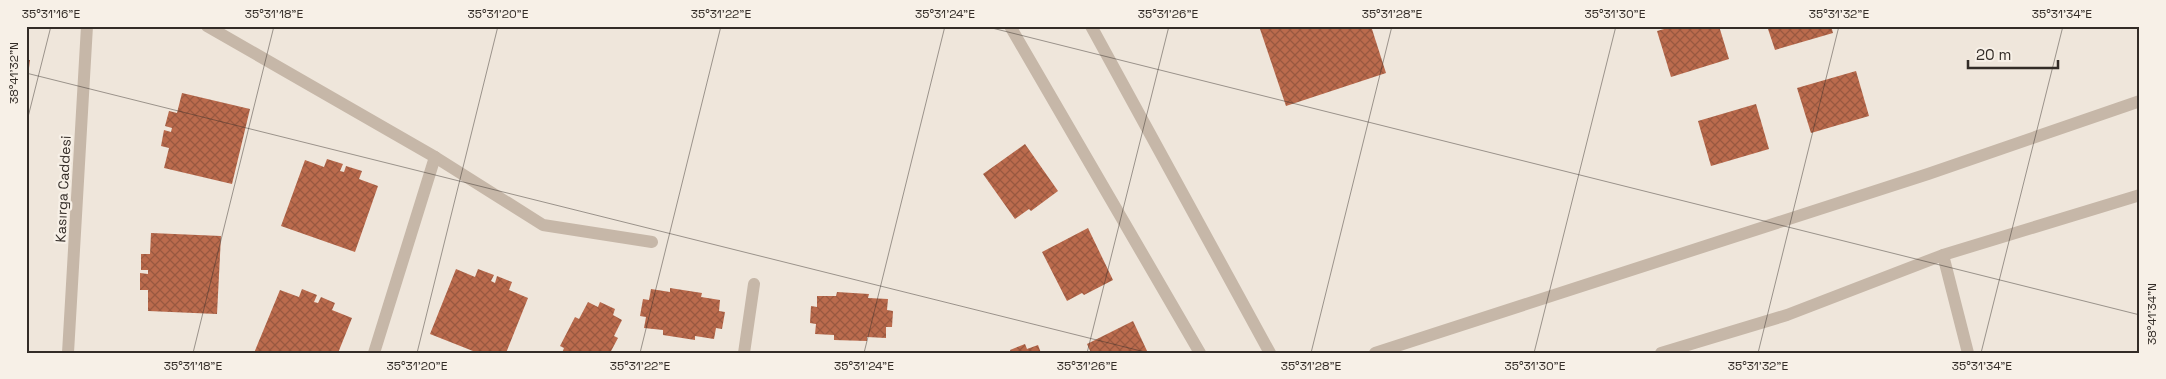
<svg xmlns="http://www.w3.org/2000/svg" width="2166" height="379" viewBox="0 0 2166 379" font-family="'Space Grotesk',sans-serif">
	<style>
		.building { fill: url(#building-cross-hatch) }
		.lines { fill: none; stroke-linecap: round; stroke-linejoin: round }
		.minor { stroke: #c6b7a8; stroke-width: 12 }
		.ticks { fill: none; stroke: #332c27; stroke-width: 1; stroke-opacity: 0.45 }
		.labels { text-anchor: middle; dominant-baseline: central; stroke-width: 4.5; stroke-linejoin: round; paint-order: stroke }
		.street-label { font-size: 14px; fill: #332c27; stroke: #f7f0e7 }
		.neatline { fill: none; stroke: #332c27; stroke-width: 2 }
		.ticks-label { font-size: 12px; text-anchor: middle; fill: #332c27 }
	</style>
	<defs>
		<pattern id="building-cross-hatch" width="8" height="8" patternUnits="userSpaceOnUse" patternTransform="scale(1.25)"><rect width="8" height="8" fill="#bb6b4d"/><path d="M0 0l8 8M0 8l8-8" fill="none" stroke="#995840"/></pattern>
	</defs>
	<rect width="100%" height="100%" fill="#efe6db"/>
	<g class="building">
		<path d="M1259 26H1371L1386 73 1286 106Z"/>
		<path d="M1675 26H1719L1729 59 1671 77 1657 31Z"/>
		<path d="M1767 26H1831L1833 33 1775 50Z"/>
		<path d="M26 60H30L27 84H26Z"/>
		<path d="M1856 71 1869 116 1811 133 1797 88Z"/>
		<path d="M182 93 250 109 232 184 164 168 169 148 161 146 164 130 171 132 172 128 165 126 169 111 177 113Z"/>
		<path d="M1756 104 1769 149 1711 166 1698 121Z"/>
		<path d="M1025 144 1058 191 1031 211 1029 209 1015 219 983 174Z"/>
		<path d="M327 159 343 164 340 171 344 172 346 166 362 171 359 179 378 186 355 252 281 226 305 160 324 167Z"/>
		<path d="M1088 228 1113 280 1084 295 1082 293 1067 301 1042 252Z"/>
		<path d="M151 233 221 236 217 314 148 311V290H140V273L148 274V270H141V254H150Z"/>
		<path d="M456 269 475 277 478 269 494 275 491 281 495 283 497 276 512 282 509 290 528 298 506 353H478L430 334Z"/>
		<path d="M670 288 702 293 701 297 720 300 719 311 725 312 722 329 716 328 714 339 695 336V340L663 335V330L644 328 646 317 640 316 643 299 649 300 651 289 670 292Z"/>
		<path d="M302 289 317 295 314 302 318 303 321 297 335 303 332 310 352 318 338 353H254L280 290 299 297Z"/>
		<path d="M837 292 869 294 868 298 888 299 887 310 893 311 892 327H886V338L867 337V341L834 340V335L815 334 816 324 810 323 811 306 817 307V296H836Z"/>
		<path d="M588 302 598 307 600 302 615 309 613 315 622 320 614 336 618 338 610 353H562L564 348 560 346 575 317 579 319Z"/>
		<path d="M1133 321 1148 353H1091L1087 344Z"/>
		<path d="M1025 344 1027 349 1038 345 1041 353H1011L1010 350Z"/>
	</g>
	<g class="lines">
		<g class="minor">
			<path d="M207 26 435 157 543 225 652 242"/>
			<path d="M1010 26 1200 353"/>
			<path d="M1091 26 1270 353"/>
			<path d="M1943 255 1968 353"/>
			<path d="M68 353 87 26"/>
			<path d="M374 353 435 157"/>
			<path d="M744 353 754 284"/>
			<path d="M1375 353 1928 174 2140 101"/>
			<path d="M1661 353 1787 315 1943 255 2140 195"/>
		</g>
	</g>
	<path class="ticks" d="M984 26 2140 315M2128 26 2140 29M26 73 1149 353M26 125 51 26M193 353 274 26M417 353 498 26M640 353 721 26M864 353 945 26M1087 353 1169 26M1311 353 1392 26M1534 353 1616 26M1758 353 1839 26M1981 353 2063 26"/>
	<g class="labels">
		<g class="street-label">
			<text transform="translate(63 189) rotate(-87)">Kasırga Caddesi</text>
		</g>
	</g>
	<rect width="2166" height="379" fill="none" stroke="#f7f0e7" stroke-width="55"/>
	<path d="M1968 60v8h90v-8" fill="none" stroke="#332c27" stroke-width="2.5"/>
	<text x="1976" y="60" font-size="15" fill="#332c27" stroke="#f7f0e7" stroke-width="4" paint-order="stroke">20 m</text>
	<rect x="28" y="28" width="2110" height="324" class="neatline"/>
	<g class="ticks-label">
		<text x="51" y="18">35°31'16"E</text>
		<text x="274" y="18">35°31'18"E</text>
		<text x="498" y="18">35°31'20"E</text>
		<text x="721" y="18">35°31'22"E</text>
		<text x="945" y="18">35°31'24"E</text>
		<text x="1168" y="18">35°31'26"E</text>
		<text x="1392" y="18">35°31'28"E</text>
		<text x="1615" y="18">35°31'30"E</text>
		<text x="1839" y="18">35°31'32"E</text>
		<text x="2062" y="18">35°31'34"E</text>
		<text transform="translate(14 73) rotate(-90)" y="4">38°41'32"N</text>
		<text transform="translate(2152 314) rotate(-90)" y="4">38°41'34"N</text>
		<text x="193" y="370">35°31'18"E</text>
		<text x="417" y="370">35°31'20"E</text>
		<text x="640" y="370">35°31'22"E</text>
		<text x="864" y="370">35°31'24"E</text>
		<text x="1087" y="370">35°31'26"E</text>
		<text x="1311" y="370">35°31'28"E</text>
		<text x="1535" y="370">35°31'30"E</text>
		<text x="1758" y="370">35°31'32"E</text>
		<text x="1982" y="370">35°31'34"E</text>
	</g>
</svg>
